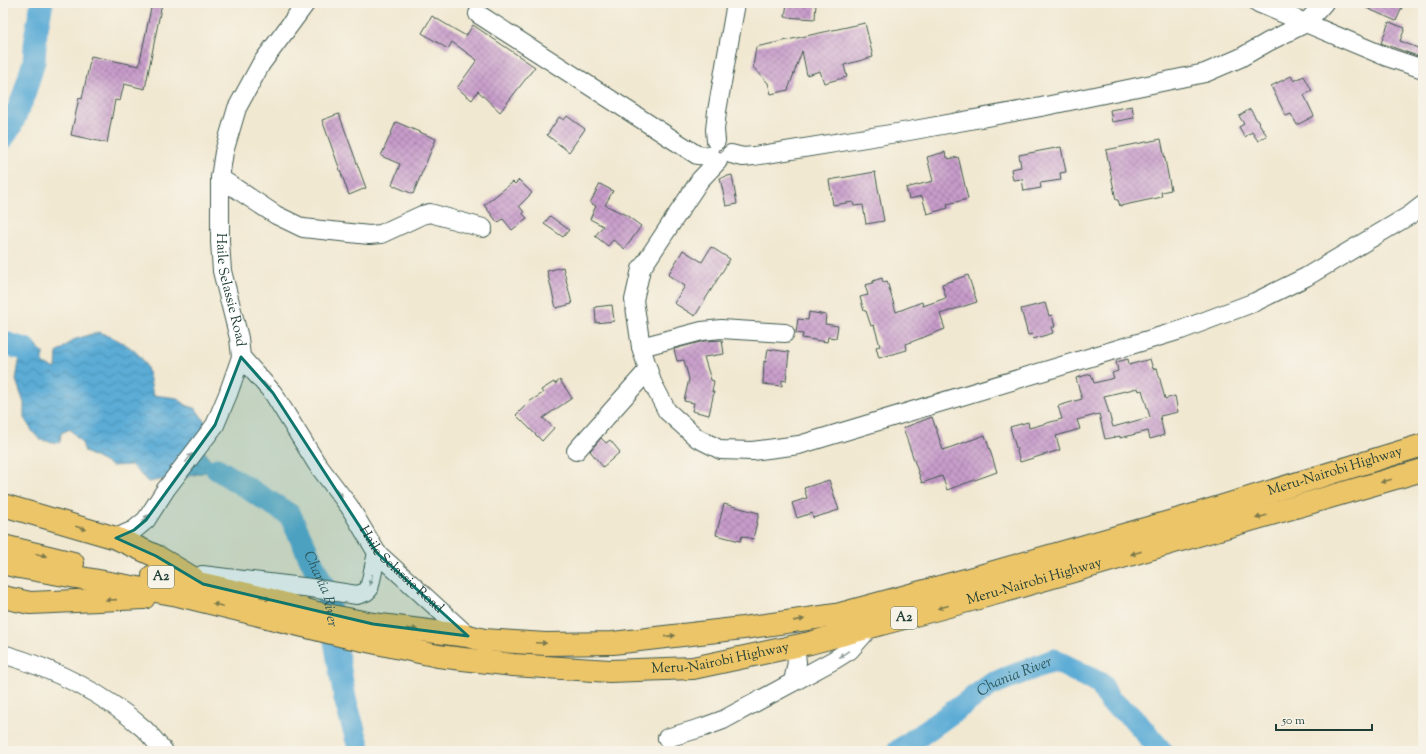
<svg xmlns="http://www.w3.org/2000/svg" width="1426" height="754" viewBox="0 0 1426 754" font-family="'Sorts Mill Goudy',serif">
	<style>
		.water { fill: url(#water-waves); stroke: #3d7485 }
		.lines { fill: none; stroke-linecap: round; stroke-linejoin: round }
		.river { stroke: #5bacd6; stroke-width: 23 }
		.building { fill: url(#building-cross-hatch); fill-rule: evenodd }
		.minor-casing { stroke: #3e574c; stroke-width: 20 }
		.highway-casing { stroke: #3e574c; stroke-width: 24 }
		.minor { stroke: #fff; stroke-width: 18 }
		.highway { stroke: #edc569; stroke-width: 22 }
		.oneway { fill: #8f9e9a }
		.oneway2 { fill: #7c7a4c }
		.marked { fill: #0f766e; fill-opacity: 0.2; stroke: #0f766e; stroke-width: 3; stroke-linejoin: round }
		.labels { text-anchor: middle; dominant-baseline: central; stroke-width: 4; stroke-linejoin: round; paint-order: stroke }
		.shield { fill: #f7f3e8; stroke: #60746a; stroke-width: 1 }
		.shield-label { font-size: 13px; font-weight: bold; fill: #1f3d34 }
		.street-label { font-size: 14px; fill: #1f3d34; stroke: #f7f3e8 }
		.water-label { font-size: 15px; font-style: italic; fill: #2e595c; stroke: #f7f3e8 }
	</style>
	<defs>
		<pattern id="water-waves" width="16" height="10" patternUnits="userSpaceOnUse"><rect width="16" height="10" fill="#5bacd6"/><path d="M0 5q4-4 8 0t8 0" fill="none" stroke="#4b8dae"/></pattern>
		<pattern id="building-cross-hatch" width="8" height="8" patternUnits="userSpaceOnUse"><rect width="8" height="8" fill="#c79bca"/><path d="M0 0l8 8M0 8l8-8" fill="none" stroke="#a180a5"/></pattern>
	</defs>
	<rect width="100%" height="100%" fill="#f7f3e8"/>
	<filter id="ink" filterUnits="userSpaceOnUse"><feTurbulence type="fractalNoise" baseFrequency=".025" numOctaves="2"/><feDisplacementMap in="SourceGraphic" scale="8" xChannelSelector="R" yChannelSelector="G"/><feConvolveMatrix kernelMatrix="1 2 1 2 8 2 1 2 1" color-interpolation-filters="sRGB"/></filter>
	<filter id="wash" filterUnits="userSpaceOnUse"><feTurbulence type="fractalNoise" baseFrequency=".012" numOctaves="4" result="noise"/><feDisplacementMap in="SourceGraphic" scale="16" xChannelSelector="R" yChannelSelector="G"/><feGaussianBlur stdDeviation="0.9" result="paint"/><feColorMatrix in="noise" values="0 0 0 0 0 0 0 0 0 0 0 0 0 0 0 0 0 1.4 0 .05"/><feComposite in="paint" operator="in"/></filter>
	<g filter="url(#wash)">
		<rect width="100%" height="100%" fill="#f1e8d1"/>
		<path class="water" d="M98 332C116 338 140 349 147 368 150 376 151 387 153 395L177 398 186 405 196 409 211 430 202 448 217 469 186 477 165 479 148 482 131 465 112 466 85 452 82 443 70 429 61 433 60 443 40 440 33 432 24 418V403L16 380 19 362 25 349 35 344 43 353V364L56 369 57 353 73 340Z"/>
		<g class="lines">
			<g class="river">
				<path d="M3 138 11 126 23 98 34 61 36 32 42 3"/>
				<path d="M3 341 9 345 25 349"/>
				<path id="s1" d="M217 469 290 515 327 594 345 699 360 751"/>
				<path id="s2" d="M898 751 992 684 1054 660 1101 684 1109 700 1133 718 1161 751"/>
			</g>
		</g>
		<g id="blocks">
			<g class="building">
				<path d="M152 3H162L145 89 124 84 120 101 115 100 107 143 71 135 79 98 82 99 91 56 139 66Z"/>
				<path d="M787 3H816L815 19 785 17Z"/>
				<path d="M1355 3H1404L1396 21Z"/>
				<path d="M432 16 466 36 473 25 535 67 500 112 478 91 472 100 457 88 477 60 452 42 448 49 422 33Z"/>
				<path d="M1389 22 1405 28 1400 41 1423 50V58L1381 43Z"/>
				<path d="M865 23 873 57 844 65 847 77 824 83 820 71 807 75 802 51 788 90 771 94 768 83 753 67 756 47Z"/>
				<path d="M1291 76 1294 81 1304 76 1312 91 1304 95 1314 116 1297 125 1291 114 1286 116 1271 86Z"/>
				<path d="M1132 106 1134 118 1112 122 1110 110Z"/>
				<path d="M1250 109 1267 136 1258 141 1252 132 1245 137 1239 127 1244 124 1239 116Z"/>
				<path d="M339 114 366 188 349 195 322 120Z"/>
				<path d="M567 116 585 129 569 152 547 135 559 117 564 120Z"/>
				<path d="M396 122 436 139 413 194 392 185 400 164 381 156Z"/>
				<path d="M1161 139 1171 190 1161 192 1162 197 1120 206 1118 200H1116L1106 150Z"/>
				<path d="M1061 147 1066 172 1060 173 1061 180 1040 183 1041 188 1024 191 1022 179 1013 180 1011 169 1021 167 1019 155Z"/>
				<path d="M945 152 946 157H948L949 159 958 157 959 160 968 199 947 204 948 208 927 214 922 196 909 199 906 188 933 181 927 157Z"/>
				<path d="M875 172 884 221 866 224 863 205 854 206 853 202 833 205 829 180Z"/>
				<path d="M732 175 737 204 726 206 720 178Z"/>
				<path d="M519 180 532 193 519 206 524 212 523 214 527 218 512 230 503 219 498 223 484 205 513 182 515 184Z"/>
				<path d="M600 184 613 191 605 205 626 215 641 226 625 249 613 240 608 246 595 236 603 226 590 219 596 206 590 203Z"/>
				<path d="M550 216 569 230 563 237 544 224Z"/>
				<path d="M711 247 730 259 695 316 674 303 685 286 668 275 683 250 702 262Z"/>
				<path d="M563 267 572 304 556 308 547 271Z"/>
				<path d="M968 275 977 302 940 314 945 329 906 344 907 350 879 358 876 347 880 346 874 325 871 326 866 311H864L860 297 868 295 865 285 873 283V281L882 278 883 282 887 281 896 312 922 302 923 306 946 298 942 284Z"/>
				<path d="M1045 303 1049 316 1052 315 1055 327H1051L1053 333 1033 339 1032 334 1028 335 1021 309Z"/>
				<path d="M612 305 614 321 596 323 595 307Z"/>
				<path d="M809 312 826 315 825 324 838 326 836 338 828 337 827 342 802 338 803 334 796 333 798 319 808 320Z"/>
				<path d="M722 340 724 354 704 357 711 380 714 381 712 392H714L709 415 692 411 694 403 684 401 689 379 684 360 677 361 674 349 704 341Z"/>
				<path d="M768 349 789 352 786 381 782 380V386L763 384 764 361 766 362Z"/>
				<path d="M1128 359 1129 365 1150 359 1153 369 1157 368 1165 399 1175 396 1178 412 1160 416 1164 435 1150 439 1148 431 1120 438V436L1105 439 1099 414 1077 420 1080 429 1056 436 1060 450 1020 462 1010 427 1028 422 1029 428 1062 419 1058 406 1082 399 1076 378 1091 374 1094 383 1114 378 1112 373 1118 371 1116 362ZM1138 388 1139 391 1142 390 1150 417 1113 427 1104 396Z"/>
				<path d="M560 380 572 398 543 418 554 428 542 441 516 415 529 402 543 393 541 390 554 382 555 384Z"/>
				<path d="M932 417 943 450 985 435 997 472 947 490 942 476 922 483 903 428Z"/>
				<path d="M601 438 606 443 610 440 620 452 603 467 590 451Z"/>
				<path d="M829 480 839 510 813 518 812 513 797 518 792 503 807 498 804 488Z"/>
				<path d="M724 504 759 513 753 539 742 536 740 541 716 535Z"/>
			</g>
		</g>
	</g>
	<g filter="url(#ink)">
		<use href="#blocks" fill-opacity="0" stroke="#3e574c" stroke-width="1"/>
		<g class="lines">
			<defs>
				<g id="minor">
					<path id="s3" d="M306 3 261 64 237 108 224 152 220 178V242L222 271 239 338 241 357 273 393 317 464 349 506 377 553 468 636"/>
					<path d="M1258 3 1387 57 1423 69"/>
					<path d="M478 14 697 155 711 156"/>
					<path d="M716 141 715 130 717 111 736 3"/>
					<path d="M731 154 743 157 754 156 909 131 1041 107 1205 73 1240 58 1268 42 1306 23 1324 3"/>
					<path d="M718 161 700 180 641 269 634 300 641 347 652 382 667 411 697 438 721 450 752 451 799 445 1181 330 1255 302 1306 277 1410 215 1423 205"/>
					<path d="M220 178 276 215 303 228 369 235 381 234 422 215 430 213 483 228"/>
					<path d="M641 347 702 331 721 329 785 333"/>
					<path d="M576 451 648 370"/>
					<path d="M116 538 134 530 146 520 166 489 215 425 228 394 241 357"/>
					<path d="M202 575 311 588 357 595 366 592 369 589 377 553"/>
					<path d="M3 654C54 669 103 693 143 728 151 735 157 744 164 751"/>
					<path d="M793 682 797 662 795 646"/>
					<path d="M667 738 704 727 723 720 834 660 850 650 871 626"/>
				</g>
				<g id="highway">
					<path d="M3 505 116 538 156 556 193 578"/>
					<path d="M3 546 73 563"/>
					<path id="s4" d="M3 563 19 567 178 595 344 636 438 656 513 665 610 671 693 668 810 643 1001 592 1423 470"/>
					<path id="s5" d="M153 576 203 584 268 599 317 613 373 624 468 636 484 640 546 644 613 643 743 628 836 615 976 577 1190 516 1423 445"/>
					<path d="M3 597 30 603 144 598"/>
				</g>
			</defs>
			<use href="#minor" class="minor-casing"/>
			<use href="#highway" class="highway-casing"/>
			<use href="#minor" class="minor"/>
			<use href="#highway" class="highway"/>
		</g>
		<defs><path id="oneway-solid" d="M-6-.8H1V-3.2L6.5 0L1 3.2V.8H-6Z"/></defs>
		<g class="oneway">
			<use href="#oneway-solid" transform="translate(267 386) rotate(48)"/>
			<use href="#oneway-solid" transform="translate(189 458) rotate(-53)"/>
			<use href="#oneway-solid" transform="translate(339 493) rotate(52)"/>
			<use href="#oneway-solid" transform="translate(145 519) rotate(-49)"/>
			<use href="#oneway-solid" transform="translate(371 580) rotate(103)"/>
			<use href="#oneway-solid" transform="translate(844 654) rotate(146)"/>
		</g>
		<g class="oneway2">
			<use href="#oneway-solid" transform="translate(1386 481) rotate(164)"/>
			<use href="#oneway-solid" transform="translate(1261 517) rotate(164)"/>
			<use href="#oneway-solid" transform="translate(81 528) rotate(16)"/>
			<use href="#oneway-solid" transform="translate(1136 553) rotate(164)"/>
			<use href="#oneway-solid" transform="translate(41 555) rotate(13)"/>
			<use href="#oneway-solid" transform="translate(265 598) rotate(14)"/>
			<use href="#oneway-solid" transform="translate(111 600) rotate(176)"/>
			<use href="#oneway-solid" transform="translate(218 605) rotate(-166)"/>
			<use href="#oneway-solid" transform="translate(943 607) rotate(165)"/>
			<use href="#oneway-solid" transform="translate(799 620) rotate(-8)"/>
			<use href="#oneway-solid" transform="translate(412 629) rotate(7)"/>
			<use href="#oneway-solid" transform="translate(670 636) rotate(-6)"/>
			<use href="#oneway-solid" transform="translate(541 643) rotate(3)"/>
		</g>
	</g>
	<path class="marked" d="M241 357 273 393 377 553 468 636 373 624 203 584 156 556 116 538 134 530 146 520 215 425Z"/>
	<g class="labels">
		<g class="shield">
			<rect x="148" y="566" width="26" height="22" rx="3"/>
			<rect x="891" y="607" width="26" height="22" rx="3"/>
		</g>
		<g class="shield-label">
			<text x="161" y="577">A2</text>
			<text x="904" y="618">A2</text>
		</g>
		<g class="street-label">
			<text stroke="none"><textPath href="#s3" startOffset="311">Haile Selassie Road</textPath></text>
			<text stroke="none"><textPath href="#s5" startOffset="1211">Meru-Nairobi Highway</textPath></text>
			<text stroke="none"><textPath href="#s3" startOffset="647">Haile Selassie Road</textPath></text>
			<text stroke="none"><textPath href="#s4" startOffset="1053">Meru-Nairobi Highway</textPath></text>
			<text stroke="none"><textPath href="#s4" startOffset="729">Meru-Nairobi Highway</textPath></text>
		</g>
		<g class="water-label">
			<text stroke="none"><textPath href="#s1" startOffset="167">Chania River</textPath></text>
			<text stroke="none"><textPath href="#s2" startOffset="139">Chania River</textPath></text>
		</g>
	</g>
	<rect width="1426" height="754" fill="none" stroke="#f7f3e8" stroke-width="16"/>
	<path d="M1276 724v6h96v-6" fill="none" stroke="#1f3d34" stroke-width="2"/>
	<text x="1282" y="724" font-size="12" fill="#1f3d34" stroke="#f7f3e8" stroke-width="3" paint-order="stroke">50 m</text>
</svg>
